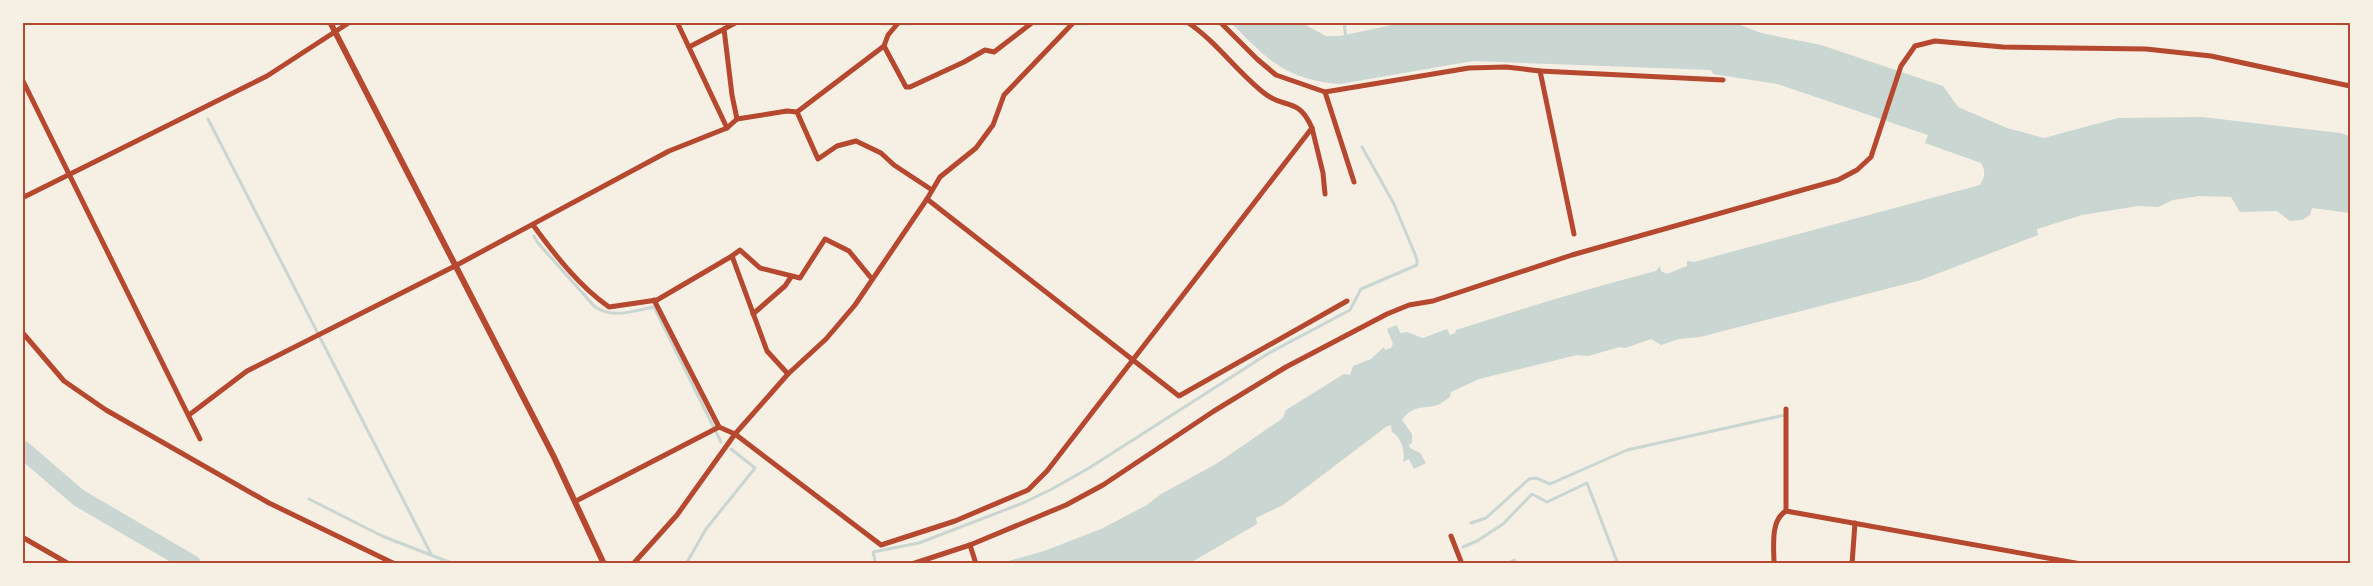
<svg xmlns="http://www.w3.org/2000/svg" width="2373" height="586" viewBox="0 0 2373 586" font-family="Inter,sans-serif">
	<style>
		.water { fill: #c9d6d2 }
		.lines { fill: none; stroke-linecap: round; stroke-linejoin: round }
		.stream { stroke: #c9d6d2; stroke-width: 3 }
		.river { stroke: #c9d6d2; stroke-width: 18 }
		.minor { stroke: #b5482f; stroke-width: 5 }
		.tertiary { stroke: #b5482f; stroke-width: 6 }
		.neatline { fill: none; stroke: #b5482f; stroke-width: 2 }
	</style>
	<rect width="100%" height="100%" fill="#f6efe4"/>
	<path class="water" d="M1406 22 1735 23 1761 33 1821 45 1943 86 1958 107 2007 128 2044 138 2118 118 2202 117 2340 133 2350 136V213L2312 208 2310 215 2302 220 2290 221 2277 211 2240 212 2231 197 2199 196 2173 200 2158 207 2138 206 2082 215 2037 229 2038 235 1921 280 1700 337 1679 339 1661 345 1651 339 1625 348 1620 347 1588 356 1577 355 1479 379 1451 392 1450 397C1447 399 1443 402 1440 404 1426 410 1414 403 1402 420L1412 434V443L1409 445 1410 448 1420 453 1426 463 1414 469 1409 459 1403 462C1406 452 1401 437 1392 432L1391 425 1386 427 1283 505 1256 518 1257 524 1190 563 998 564 1044 551 1101 529 1147 505 1161 494 1216 464 1283 418 1286 410 1344 374 1350 375 1353 366 1371 359 1384 347 1385 350 1391 348 1393 344 1387 329 1397 325 1400 333 1407 332 1423 338 1447 329 1450 335 1455 333 1456 330C1522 309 1589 288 1656 271L1660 266 1661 271 1667 274 1687 266V261L1694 262 1980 185C1985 176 1986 172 1981 163L1925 143 1928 135 1777 84 1713 74 1711 70 1473 61 1340 84C1285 79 1268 60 1231 23H1302L1326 36H1340Z"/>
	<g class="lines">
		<g class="stream">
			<path d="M1344 22 1346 39"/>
			<path d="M208 119 431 554"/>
			<path d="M534 236 538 243 595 307C614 319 632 311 654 307L721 442"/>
			<path d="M309 499 382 536 454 564"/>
			<path d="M1471 523 1486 518 1529 479 1536 478 1550 484 1627 450 1785 415"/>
			<path d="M1463 547 1477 541 1503 524 1532 494 1547 502 1587 483 1618 564"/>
			<path d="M875 561 873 552 919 543 1023 503 1052 489 1089 468 1269 353 1350 310 1361 289 1417 265V259L1394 204 1362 147"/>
			<path d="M686 564 706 529 755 468 731 449"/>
			<path d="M1507 564 1514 560 1517 564"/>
		</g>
		<path class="river" d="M22 449 79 498 192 564"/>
		<g class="minor">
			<path d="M677 22 727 128"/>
			<path d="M737 22 724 29 732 95 737 119"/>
			<path d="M1220 22 1257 59 1276 75 1325 92 1469 68 1506 67 1540 71 1574 234"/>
			<path d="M884 46 888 35 899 22"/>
			<path d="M689 47 724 29"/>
			<path d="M1540 71 1723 80"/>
			<path d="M22 79 200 439"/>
			<path d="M1325 92 1354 182"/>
			<path d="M797 112 884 46 906 87H910L964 62 985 50 994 52 1033 22"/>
			<path d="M1312 128 1323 173 1325 194"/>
			<path d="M22 198 267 76 350 22"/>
			<path d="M927 199 1179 396 1347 301"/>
			<path d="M533 225C555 255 579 286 609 307L657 300 732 256 767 351 788 374"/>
			<path d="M732 256 740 250 760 268 800 278 825 239 849 251 872 279"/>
			<path d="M654 300 719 427"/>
			<path d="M753 314 785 286 791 277"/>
			<path d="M22 332 64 381 106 410 269 503 395 564"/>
			<path d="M1786 409V511"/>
			<path d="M189 415 247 371 455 266 669 151 727 128 737 119 787 111 797 112 818 159 837 146 856 141 881 153 894 165 932 190"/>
			<path d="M576 501 719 427 735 434 881 545 955 521 1028 490 1047 471 1312 128C1298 96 1285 110 1264 93 1237 72 1216 41 1187 22"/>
			<path d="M1451 536 1462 564"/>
			<path d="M22 537 69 564"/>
			<path d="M970 545 976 564"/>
			<path d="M633 564 677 515 735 434 788 374 826 339 855 305 927 199 940 177 976 148 993 125 1004 95 1074 22"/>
			<path d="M912 564 970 545 1066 505 1103 485 1214 411 1286 367 1387 314 1409 305 1433 301 1572 255 1838 180 1857 170 1871 157 1901 66 1915 46 1935 41 2003 47 2146 49 2211 56 2350 86"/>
			<path d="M1774 564C1774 547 1770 520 1786 511L2081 564"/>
			<path d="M1852 564 1855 523"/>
		</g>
		<path class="tertiary" d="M330 22 554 457 604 564"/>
	</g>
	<rect width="2373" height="586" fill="none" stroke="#f6efe4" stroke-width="48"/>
	<rect x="24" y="24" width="2325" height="538" class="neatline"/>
</svg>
